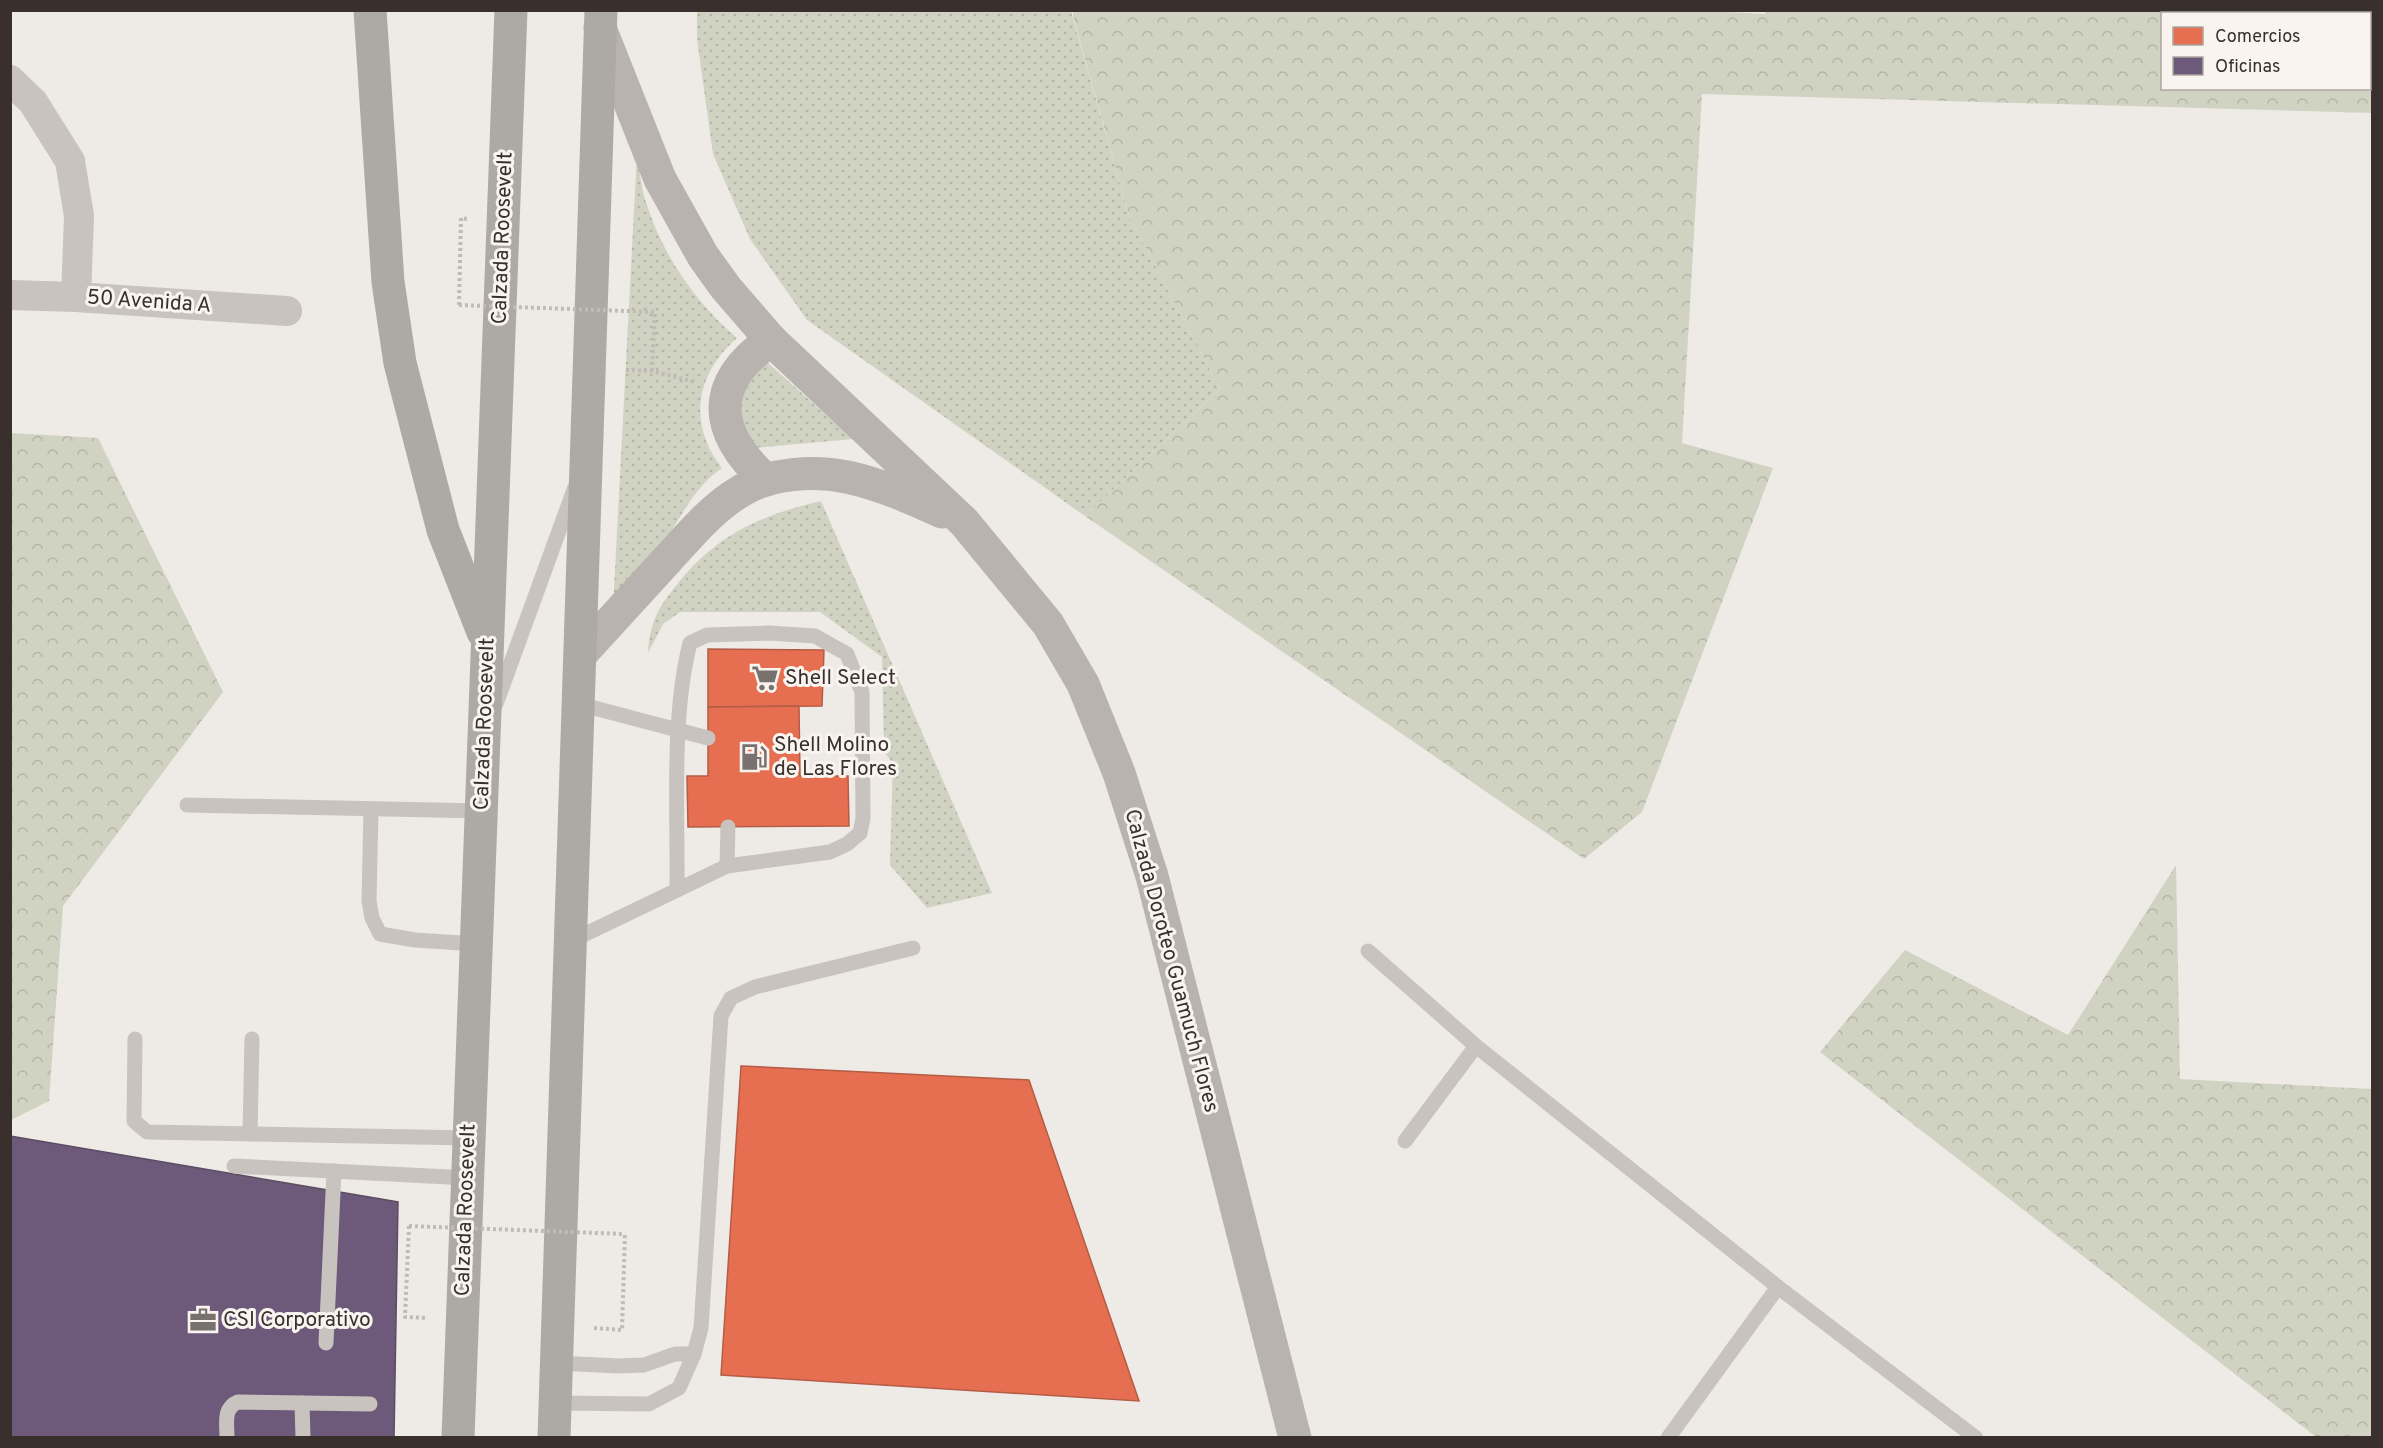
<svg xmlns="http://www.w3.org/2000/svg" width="2383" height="1448" viewBox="0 0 2383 1448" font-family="Overpass,sans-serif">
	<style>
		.grass { fill: url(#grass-dots) }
		.forest { fill: url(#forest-crowns); fill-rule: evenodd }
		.shops { fill: #e76f51; stroke: #b35c46; stroke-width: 1.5 }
		.offices { fill: #6d597a; stroke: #5d4d63; stroke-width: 1.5 }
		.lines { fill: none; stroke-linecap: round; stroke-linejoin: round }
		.path { stroke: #c1bbb7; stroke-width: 4; stroke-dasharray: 3 3; stroke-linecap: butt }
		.lane { stroke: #c8c3be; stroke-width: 15 }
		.street { stroke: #c8c3be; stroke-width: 30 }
		.secondary { stroke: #b8b3af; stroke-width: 33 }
		.highway { stroke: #ada9a5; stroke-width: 33 }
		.path-bridge { stroke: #c1bbb7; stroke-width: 4; stroke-dasharray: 3 3; stroke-linecap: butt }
		.labels { text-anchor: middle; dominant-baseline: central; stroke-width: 6; stroke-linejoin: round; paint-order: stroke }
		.street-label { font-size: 21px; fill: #39302d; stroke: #f9f4ef }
		.poi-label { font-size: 21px; fill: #39302d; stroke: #f9f4ef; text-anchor: start }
	</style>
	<defs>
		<pattern id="grass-dots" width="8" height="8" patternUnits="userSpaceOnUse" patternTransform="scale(1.5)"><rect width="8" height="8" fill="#d0d3c2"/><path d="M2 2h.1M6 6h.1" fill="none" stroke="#b3b5a7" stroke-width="1.8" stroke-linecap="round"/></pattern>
		<pattern id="forest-crowns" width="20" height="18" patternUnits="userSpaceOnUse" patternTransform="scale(1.5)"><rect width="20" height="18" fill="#d0d3c2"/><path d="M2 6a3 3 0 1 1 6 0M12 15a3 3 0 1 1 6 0" fill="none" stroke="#b3b5a7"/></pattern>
	</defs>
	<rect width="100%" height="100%" fill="#eeeae6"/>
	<g class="grass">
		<path d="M697 11H1071L1129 216 1220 389 1085 516 807 320 750 239 713 154 697 39Z"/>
		<path d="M637 154C640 171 641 189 647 205 663 256 696 303 737 338 696 374 687 423 722 468 692 488 678 524 657 553 643 572 628 590 613 608Z"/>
		<path d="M767 362 853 439 753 448 733 402Z"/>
		<path d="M821 501 992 893 927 908 890 865 893 763 884 752 882 657 820 612H680L663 624 648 653C650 621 659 606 679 582 718 534 762 515 821 501Z"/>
	</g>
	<g class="forest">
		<path d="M1073 11 1692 10 1765 14 1766 10 2372 11V113L1702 94 1682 443 1773 468 1642 812 1584 859 1085 516 1220 389 1129 216 1073 16ZM2162 14H2370V88H2162Z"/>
		<path d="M11 433 98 438 223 692 63 906 49 1101 11 1120Z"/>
		<path d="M2176 865 2180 1079 2372 1089V1437H2316L1820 1052 1905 950 2068 1035Z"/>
	</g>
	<g class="shops">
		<path d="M708 649 824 650 822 706 708 707Z"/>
		<path d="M799 706 800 776H848L849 826 688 827 687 776H708V707Z"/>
		<path d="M741 1066 1029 1080 1139 1401 721 1375Z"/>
	</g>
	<path class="offices" d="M10 1136 398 1202 394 1438H10Z"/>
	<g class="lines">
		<g class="path">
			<path d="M459 305 461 218 467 219"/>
			<path d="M626 370 652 371 695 382"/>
			<path d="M652 371 655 312"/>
			<path d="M409 1226 405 1317 428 1318"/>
			<path d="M594 1328 622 1330 625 1234"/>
		</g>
		<g class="lane">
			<path d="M496 704 575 487"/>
			<path d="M579 704 708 738"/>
			<path d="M187 805 482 811"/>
			<path d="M371 809 369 901 372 918 380 934 415 940 477 944"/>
			<path d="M677 890C678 813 671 717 690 643L707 635 769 633 815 636 847 654 862 692 863 818 860 833 847 844 830 852 727 866"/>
			<path d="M571 941 727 866 728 827"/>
			<path d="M1368 951 1476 1046 1778 1287 1976 1438"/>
			<path d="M135 1039 134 1121 147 1132 469 1138"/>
			<path d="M250 1134 252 1039"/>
			<path d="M1405 1141 1476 1046"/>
			<path d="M234 1166 468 1178"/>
			<path d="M326 1343 334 1171"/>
			<path d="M557 1363 619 1366 644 1365 675 1354H694"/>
			<path d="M302 1403 303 1438"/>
			<path d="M555 1403 649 1404 679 1388 694 1354 701 1328 721 1016 731 998 755 987 913 948"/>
			<path d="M227 1438C227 1423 223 1408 238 1402L370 1404"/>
			<path d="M1668 1438 1778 1287"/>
		</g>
		<g class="street">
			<path d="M10 80 33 102 70 161 79 216 76 297"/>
			<path d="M10 295 76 297 287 311"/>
		</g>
		<g class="secondary">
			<path d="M600 28 660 179 703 256 726 288 771 340 964 522 1048 624 1083 684 1119 773 1152 876 1295 1438"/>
			<path d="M766 480C712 431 709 383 771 340"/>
			<path d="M581 654C610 622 639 591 667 560 690 535 712 508 741 491 770 473 814 470 847 477 880 484 911 498 942 512"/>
		</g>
		<g class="highway">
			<path d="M370 10 388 282 400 363 443 530 483 632"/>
			<path d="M458 1438 511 10"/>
			<path d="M554 1438 601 10"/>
		</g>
		<g class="path-bridge">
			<path d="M459 305 655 312"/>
			<path d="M409 1226 625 1234"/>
		</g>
	</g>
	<defs>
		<symbol id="supermarket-bare" viewBox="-9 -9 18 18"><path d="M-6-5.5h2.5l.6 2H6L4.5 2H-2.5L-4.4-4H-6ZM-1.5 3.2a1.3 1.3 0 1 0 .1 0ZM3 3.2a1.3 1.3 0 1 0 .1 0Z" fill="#78716e" stroke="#f9f4ef" stroke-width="2.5" paint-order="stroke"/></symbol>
		<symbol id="fuel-bare" viewBox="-9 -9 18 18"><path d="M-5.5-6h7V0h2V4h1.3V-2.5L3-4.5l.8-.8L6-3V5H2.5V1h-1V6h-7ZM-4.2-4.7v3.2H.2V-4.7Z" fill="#78716e" stroke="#f9f4ef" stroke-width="2.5" paint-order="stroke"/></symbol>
		<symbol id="office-bare" viewBox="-9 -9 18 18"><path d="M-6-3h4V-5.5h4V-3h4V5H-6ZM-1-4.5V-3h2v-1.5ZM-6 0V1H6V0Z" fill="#78716e" stroke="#f9f4ef" stroke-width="2.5" paint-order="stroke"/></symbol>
	</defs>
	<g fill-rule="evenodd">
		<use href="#supermarket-bare" x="746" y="659" width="38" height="38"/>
		<use href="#fuel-bare" x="735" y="738" width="38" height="38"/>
		<use href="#office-bare" x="184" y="1301" width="38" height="38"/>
	</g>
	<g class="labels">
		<g class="street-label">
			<text transform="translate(503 238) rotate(-88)">Calzada Roosevelt</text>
			<text transform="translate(149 302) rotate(4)">50 Avenida A</text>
			<text transform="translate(485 724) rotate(-88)">Calzada Roosevelt</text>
			<text transform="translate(1171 961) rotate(75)">Calzada Doroteo Guamuch Flores</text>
			<text transform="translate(466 1210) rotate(-88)">Calzada Roosevelt</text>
		</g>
		<g class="poi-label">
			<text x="785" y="678">Shell Select</text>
			<text x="774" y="745">Shell Molino<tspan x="774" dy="24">de Las Flores</tspan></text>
			<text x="223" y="1320">CSI Corporativo</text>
		</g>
	</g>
	<rect width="2383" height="1448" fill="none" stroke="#39302d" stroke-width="24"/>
	<rect x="2161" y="12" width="210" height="78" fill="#f9f4ef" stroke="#aca6a1" stroke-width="1.5"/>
	<rect x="2173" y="27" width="30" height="18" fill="#e76f51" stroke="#aca6a1" stroke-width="1.5"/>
	<text x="2215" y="42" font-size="18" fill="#39302d">Comercios</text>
	<rect x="2173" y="57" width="30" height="18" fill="#6d597a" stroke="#aca6a1" stroke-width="1.5"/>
	<text x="2215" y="72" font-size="18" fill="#39302d">Oficinas</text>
</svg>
